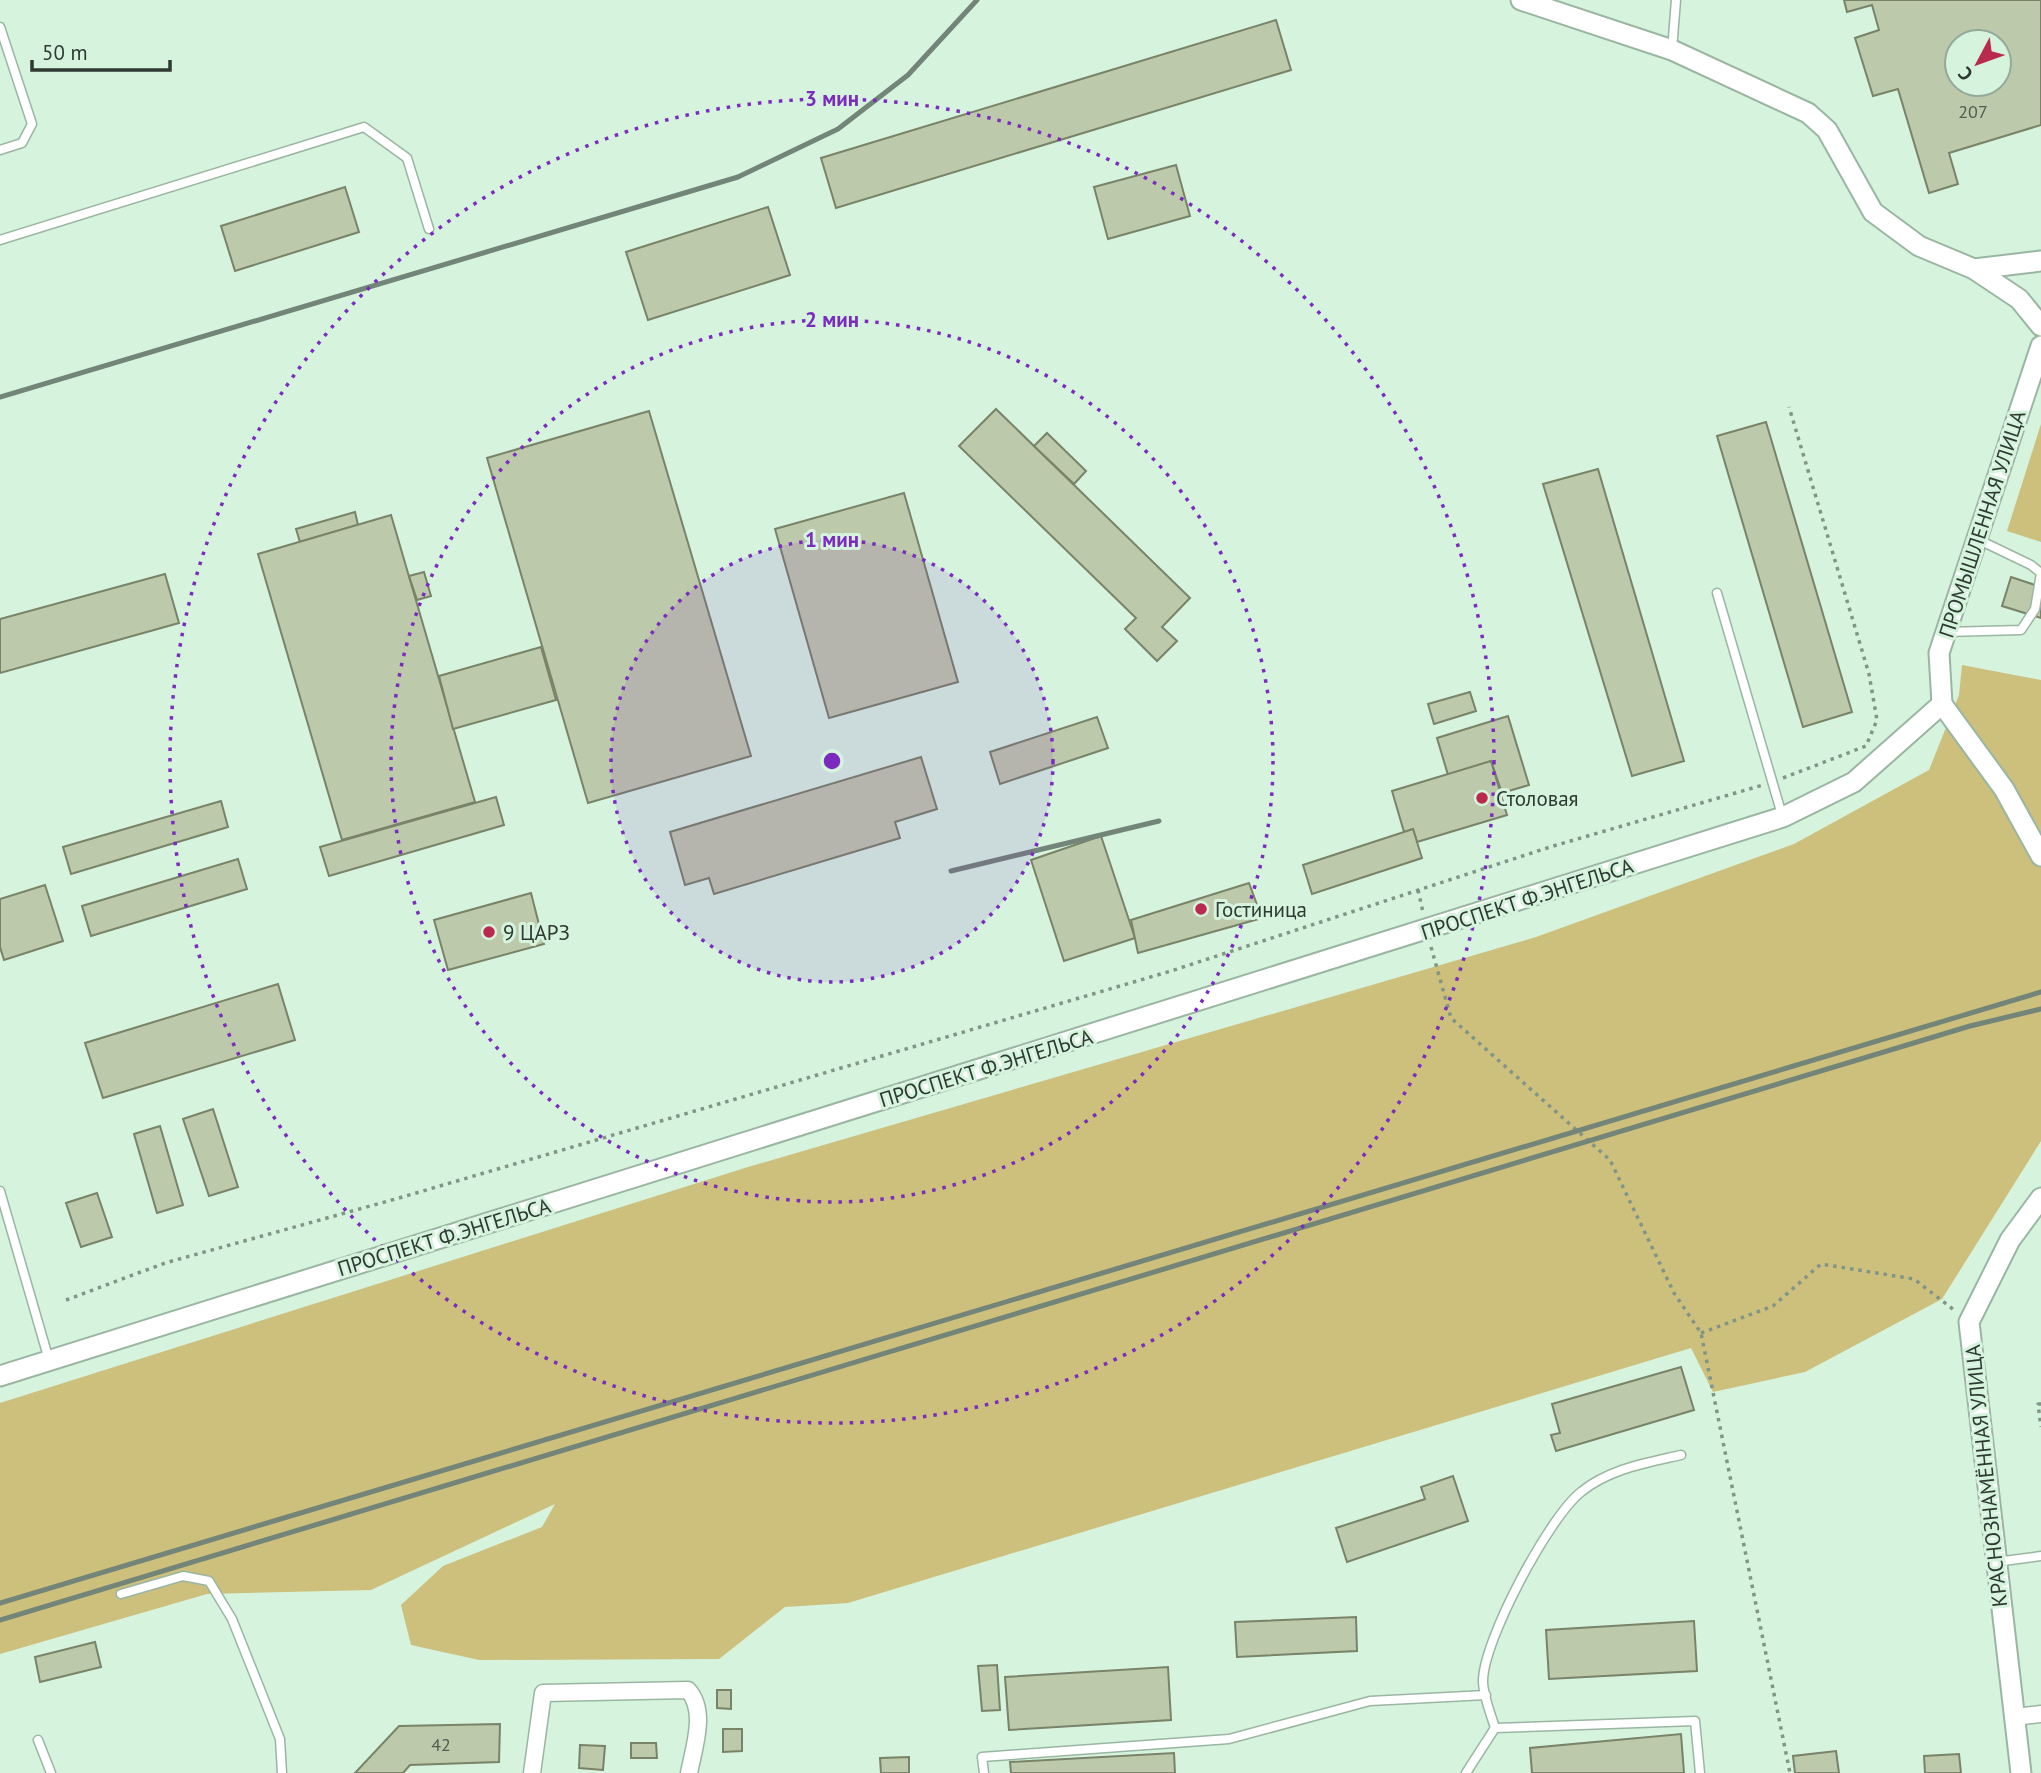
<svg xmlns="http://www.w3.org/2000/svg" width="2041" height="1773" viewBox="0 0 2041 1773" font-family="'PT Sans',sans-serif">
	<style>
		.green { fill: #cdbf7c }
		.building { fill: #bdc9ab; stroke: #788368; stroke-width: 2; fill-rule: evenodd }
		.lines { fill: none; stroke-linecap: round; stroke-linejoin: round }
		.service-casing { stroke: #9ab6a2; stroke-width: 11 }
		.minor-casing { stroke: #9ab6a2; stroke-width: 19 }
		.tertiary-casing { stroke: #9ab6a2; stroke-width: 23 }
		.path { stroke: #819587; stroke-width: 3.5; stroke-dasharray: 3.5 5; stroke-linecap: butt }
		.service { stroke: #fff; stroke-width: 8 }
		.minor { stroke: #fff; stroke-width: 16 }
		.tertiary { stroke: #fff; stroke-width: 19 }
		.rail { stroke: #738578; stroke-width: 5 }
		.ring { fill: none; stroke: #7b2cbf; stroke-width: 3.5; stroke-dasharray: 3.5 7 }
		.poi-dot { fill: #ba294e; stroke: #d6f3de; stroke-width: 2.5 }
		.labels { text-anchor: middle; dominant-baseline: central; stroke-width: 6; stroke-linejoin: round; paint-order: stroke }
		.number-label { font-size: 18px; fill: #525d50 }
		.street-label { font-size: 21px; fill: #2e3931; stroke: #d6f3de }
		.poi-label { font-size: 21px; fill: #2e3931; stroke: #d6f3de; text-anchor: start }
		.centre { fill: #7b2cbf; stroke: #d6f3de; stroke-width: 3.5 }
		.ring-label { font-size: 21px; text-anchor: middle; font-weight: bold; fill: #7b2cbf; stroke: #d6f3de; stroke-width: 6; stroke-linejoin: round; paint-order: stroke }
	</style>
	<rect width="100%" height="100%" fill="#d6f3de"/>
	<g class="green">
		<path d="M2041 424V542L2007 531Z"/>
		<path d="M1962 665 2041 680V1141L1942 1299 1805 1372 1713 1392 1691 1348 848 1603 785 1607 719 1659 479 1660 411 1645 401 1605 443 1566 542 1527 555 1504 371 1590 207 1594 0 1654V1403L748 1167 1536 937 1794 844 1929 770 1959 695Z"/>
	</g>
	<g class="building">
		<path d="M1844 0H2041V125L1949 153 1958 184 1929 193 1898 89 1873 96 1855 38 1879 30 1872 5 1847 12ZM1957 42H1999V84H1957Z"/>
		<path d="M1276 20 1291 70 836 208 821 158Z"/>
		<path d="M1176 165 1190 216 1108 239 1094 187Z"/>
		<path d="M345 187 359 232 235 271 221 226Z"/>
		<path d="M768 207 790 275 648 320 626 252Z"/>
		<path d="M996 409 1190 598 1162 627 1177 641 1157 661 1125 629 1136 618 959 446Z"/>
		<path d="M649 411 751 756 588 803 487 458Z"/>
		<path d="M1766 422 1852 712 1803 727 1717 436Z"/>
		<path d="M1047 433 1086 471 1074 484 1034 446Z"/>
		<path d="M1598 469 1684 761 1632 776 1543 484Z"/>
		<path d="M904 493 958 682 829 718 775 529Z"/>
		<path d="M355 512 358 525 300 542 296 529Z"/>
		<path d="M391 515 475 802 342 840 258 554Z"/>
		<path d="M424 572 431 596 417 600 409 576Z"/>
		<path d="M165 574 179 623 0 673V619Z"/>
		<path d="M2011 577 2041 587V618L2002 606Z"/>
		<path d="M541 647 556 700 453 729 439 676Z"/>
		<path d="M1470 692 1476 711 1434 724 1428 704Z"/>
		<path d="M1508 716 1529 785 1502 793 1491 761 1448 775 1437 738Z"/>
		<path d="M1097 717 1108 748 1000 784 990 752Z"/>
		<path d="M921 757 937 809 895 822 900 838 714 894 709 878 685 885 670 832Z"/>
		<path d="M1491 761 1507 815 1417 842 1413 829 1404 832 1392 791Z"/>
		<path d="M496 797 504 825 329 876 320 847Z"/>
		<path d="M221 801 228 827 71 874 63 847Z"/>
		<path d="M1413 829 1422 858 1312 894 1303 865Z"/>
		<path d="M1101 836 1135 938 1064 961 1031 860Z"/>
		<path d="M238 859 247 889 91 936 82 906Z"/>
		<path d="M1249 883 1262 918 1138 953 1131 920Z"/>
		<path d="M45 885 63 941 4 960 0 947V899Z"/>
		<path d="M531 893 544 944 448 970 434 920Z"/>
		<path d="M278 984 295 1040 103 1098 85 1043Z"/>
		<path d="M213 1109 238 1187 209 1196 183 1119Z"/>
		<path d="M160 1126 183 1205 157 1213 134 1134Z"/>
		<path d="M97 1193 112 1237 81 1247 66 1203Z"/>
		<path d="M1681 1367 1694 1410 1556 1451 1551 1435 1560 1433 1552 1404Z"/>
		<path d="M1453 1476 1468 1521 1347 1562 1336 1528 1425 1499 1421 1487Z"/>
		<path d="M1356 1617 1357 1651 1237 1657 1235 1622Z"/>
		<path d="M1694 1621 1697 1671 1549 1679 1546 1630Z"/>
		<path d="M95 1642 101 1667 40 1682 35 1657Z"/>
		<path d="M997 1665 1000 1710 982 1711 978 1666Z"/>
		<path d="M1168 1667 1171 1720 1009 1730 1005 1677Z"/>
		<path d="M717 1690H731V1709L717 1708Z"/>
		<path d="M500 1724 499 1762 410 1765 403 1773H355L399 1726Z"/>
		<path d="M723 1729H742V1751L723 1752Z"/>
		<path d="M1681 1734 1684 1773H1532L1530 1748Z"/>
		<path d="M631 1743H656L657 1758H631Z"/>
		<path d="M580 1745 605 1746 603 1770 579 1768Z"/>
		<path d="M1836 1751 1839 1773H1795L1793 1756Z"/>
		<path d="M1174 1753 1175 1773H1011L1010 1762Z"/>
		<path d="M1959 1754 1961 1773H1925L1924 1756Z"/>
		<path d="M909 1757V1773H881L880 1758Z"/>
	</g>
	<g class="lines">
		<defs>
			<g id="service">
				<path d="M0 27 32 124 22 143 0 150"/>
				<path d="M1672 50 1676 0"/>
				<path d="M0 240 364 127 407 158 429 229"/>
				<path d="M1717 593 1782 815"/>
				<path d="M1946 632 2021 630 2035 609 2041 573 2031 565 1977 539"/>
				<path d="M0 1191 49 1360"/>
				<path d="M1996 1562 2041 1556"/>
				<path d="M121 1594 183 1576 209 1581 232 1619 280 1739 282 1773"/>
				<path d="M1495 1728C1491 1714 1483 1696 1483 1681 1483 1641 1549 1517 1581 1492 1609 1469 1646 1463 1681 1455"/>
				<path d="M38 1740 51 1773"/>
				<path d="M984 1773 982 1757 1229 1739 1370 1701 1486 1695"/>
				<path d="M1466 1773 1495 1728 1695 1721 1700 1773"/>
			</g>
			<g id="minor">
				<path d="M2014 1717 2041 1714"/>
				<path d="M532 1773 543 1693 688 1690C707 1711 694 1747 689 1773"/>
			</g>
			<g id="tertiary">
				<path d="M1521 0 1672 50 1808 113 1827 130 1873 212 1919 246 1974 269 2019 299 2041 326"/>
				<path d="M1974 269 2041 261"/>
				<path d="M1942 704 1939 653 2041 346"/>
				<path d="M1942 704 2004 789 2041 856"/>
				<path d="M0 1376 1783 817 1854 782 1942 704"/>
				<path d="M2021 1773 1969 1322 2010 1240 2041 1198"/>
			</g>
		</defs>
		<use href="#service" class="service-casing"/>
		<use href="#minor" class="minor-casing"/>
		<use href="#tertiary" class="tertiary-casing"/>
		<g class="path">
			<path d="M1783 778 1866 746 1877 720 1869 674 1789 407"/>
			<path d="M1418 890 1423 912"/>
			<path d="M1431 947 1451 1018 1610 1160 1674 1293 1701 1333 1790 1773"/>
			<path d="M66 1300 165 1263 399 1198 1171 971 1550 847 1763 785"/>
			<path d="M1701 1333 1773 1306 1821 1264 1914 1279 1954 1310"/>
			<path d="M2041 1404H2038L2041 1427"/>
		</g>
		<use href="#service" class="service"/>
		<use href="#minor" class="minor"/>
		<use href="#tertiary" class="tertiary"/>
		<g class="rail">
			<path d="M0 397 738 177 838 129 908 75 977 0"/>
			<path d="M951 871 1159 821"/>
			<path d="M0 1603 2041 992"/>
			<path d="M0 1620 1970 1026 2041 1009"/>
		</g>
	</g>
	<circle cx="832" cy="761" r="221" fill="#7b2cbf" fill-opacity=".12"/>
	<g class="ring">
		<circle cx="832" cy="761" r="221"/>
		<circle cx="832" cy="761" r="441"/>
		<circle cx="832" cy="761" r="662"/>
	</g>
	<g class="poi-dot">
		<circle cx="1482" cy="798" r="7"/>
		<circle cx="1201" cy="909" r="7"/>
		<circle cx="489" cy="932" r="7"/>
	</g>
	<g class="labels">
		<g class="number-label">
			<text x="1973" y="111">207</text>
			<text x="441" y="1744">42</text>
		</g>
		<g class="street-label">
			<text transform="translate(1982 524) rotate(-72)">ПРОМЫШЛЕННАЯ УЛИЦА</text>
			<text transform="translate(1527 899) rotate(-18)">ПРОСПЕКТ Ф.ЭНГЕЛЬСА</text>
			<text transform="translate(986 1068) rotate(-17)">ПРОСПЕКТ Ф.ЭНГЕЛЬСА</text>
			<text transform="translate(444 1237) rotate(-17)">ПРОСПЕКТ Ф.ЭНГЕЛЬСА</text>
			<text transform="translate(1986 1476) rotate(-96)">КРАСНОЗНАМЁННАЯ УЛИЦА</text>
		</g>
		<g class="poi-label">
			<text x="1496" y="798">Столовая</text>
			<text x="1215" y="909">Гостиница</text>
			<text x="503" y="932">9 ЦАРЗ</text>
		</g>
	</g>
	<circle cx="832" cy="761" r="10" class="centre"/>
	<g class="ring-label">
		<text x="832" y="106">3 мин</text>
		<text x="832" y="327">2 мин</text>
		<text x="832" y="547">1 мин</text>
	</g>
	<g transform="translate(1978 63) rotate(229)"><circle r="33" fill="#d6f3de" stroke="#93a999" stroke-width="2"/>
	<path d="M0-5L12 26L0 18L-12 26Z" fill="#ba294e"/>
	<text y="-10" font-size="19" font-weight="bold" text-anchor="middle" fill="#2e3931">С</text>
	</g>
	<path d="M32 60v10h138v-10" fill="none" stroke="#2e3931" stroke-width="3.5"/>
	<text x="42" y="60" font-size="21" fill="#2e3931" stroke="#d6f3de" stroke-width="5" paint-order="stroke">50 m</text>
</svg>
